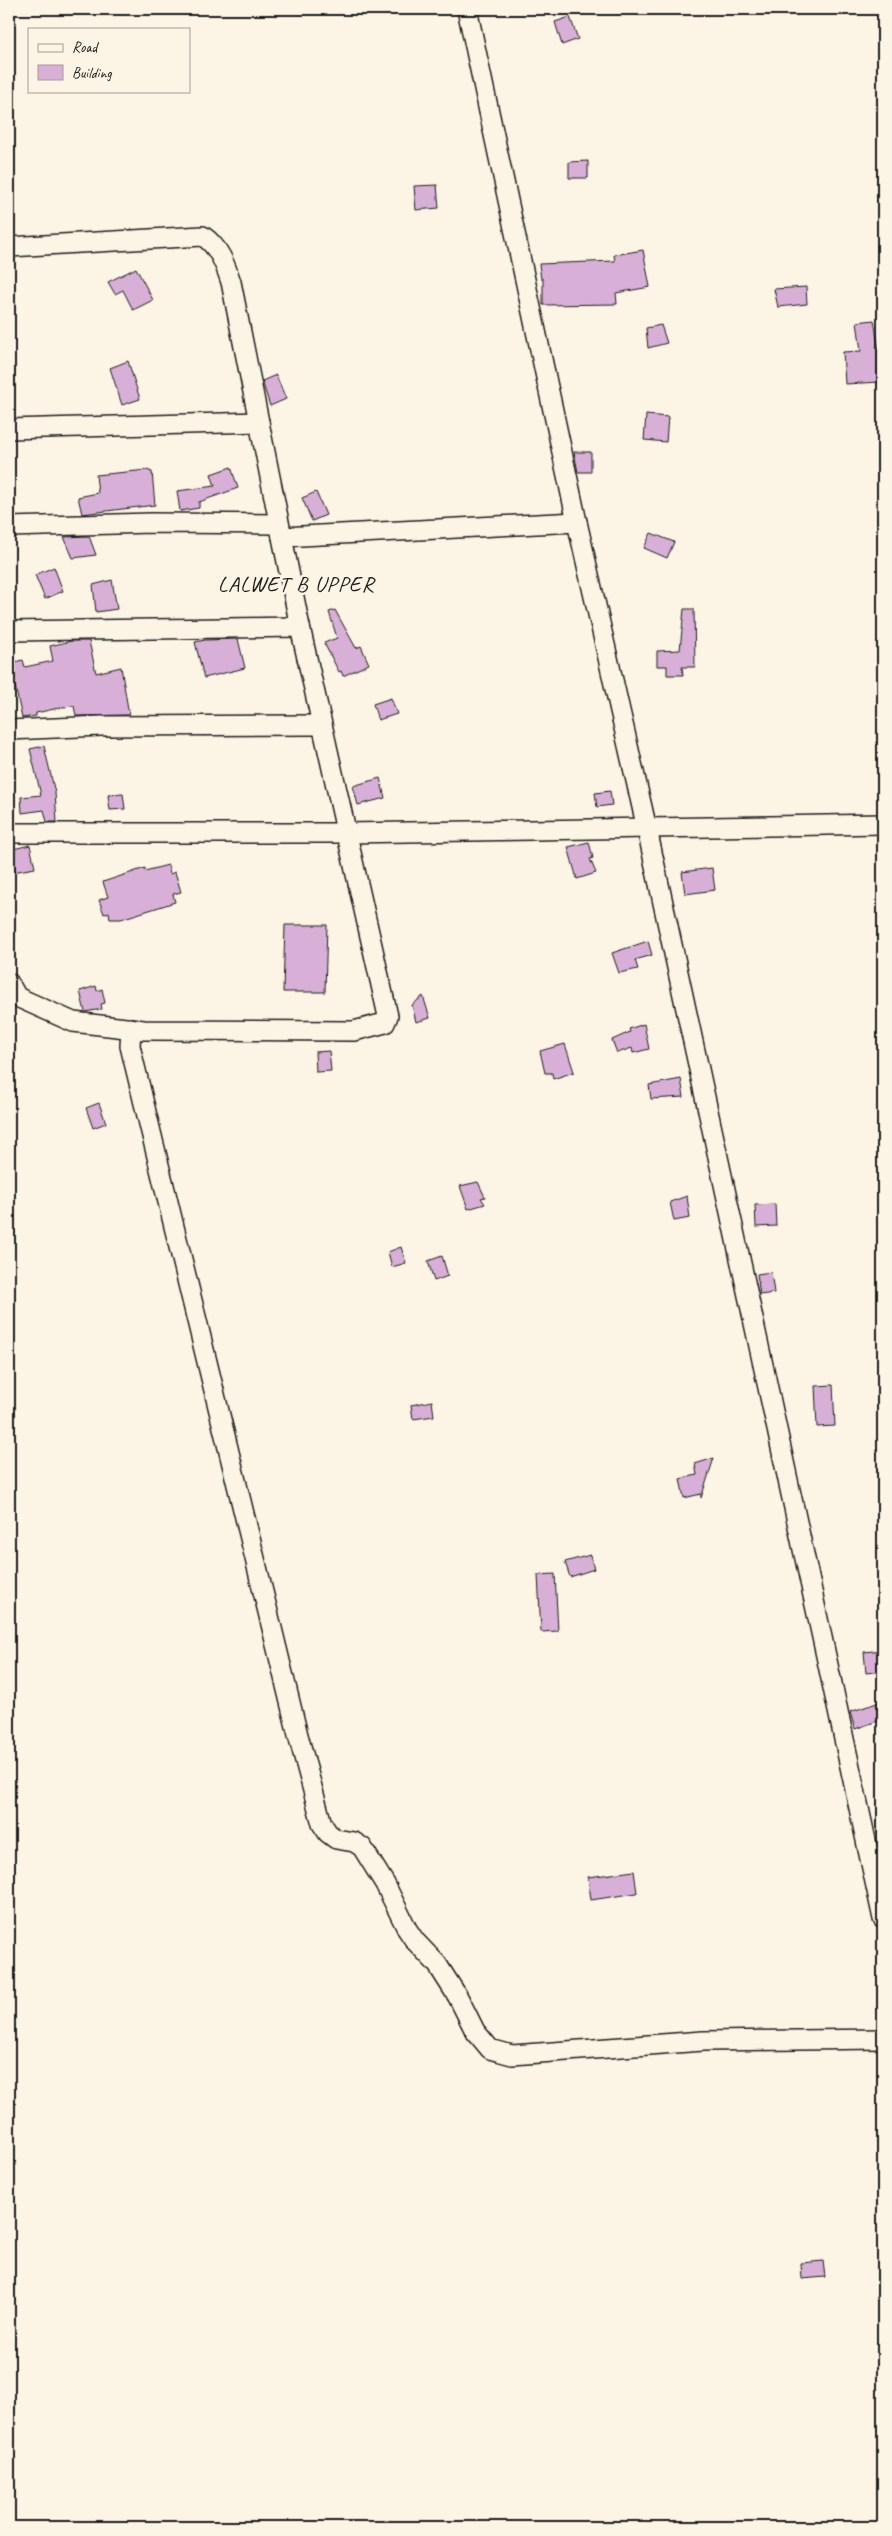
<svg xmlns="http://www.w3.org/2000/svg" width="892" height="2536" viewBox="0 0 892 2536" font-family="Caveat,sans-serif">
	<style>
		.building { fill: #d8b0d7; stroke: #1c1c1c }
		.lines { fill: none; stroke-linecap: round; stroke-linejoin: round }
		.minor-casing { stroke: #1c1c1c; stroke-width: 22 }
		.minor { stroke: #fcf5e5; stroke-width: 19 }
		.labels { text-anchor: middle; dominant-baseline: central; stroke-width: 5; stroke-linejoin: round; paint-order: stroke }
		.quarter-label { font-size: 22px; letter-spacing: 1px; fill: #1c1c1c; stroke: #fcf5e5 }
	</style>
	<rect width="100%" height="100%" fill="#fcf5e5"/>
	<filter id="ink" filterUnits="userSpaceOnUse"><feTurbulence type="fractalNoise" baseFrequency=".02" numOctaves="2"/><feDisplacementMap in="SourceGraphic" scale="10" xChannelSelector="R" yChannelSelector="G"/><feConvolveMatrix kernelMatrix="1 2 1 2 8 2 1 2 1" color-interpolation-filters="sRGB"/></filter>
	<g filter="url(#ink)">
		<g class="building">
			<path d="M570 17 578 39 562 45 555 22Z"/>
			<path d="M588 161V178H569V162Z"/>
			<path d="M437 185 439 208 416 210 414 186Z"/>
			<path d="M643 250 650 287 616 293 617 304 543 305V279H541L539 264 615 261 614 255Z"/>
			<path d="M136 268 153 300 133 310 123 290 115 294 108 282Z"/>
			<path d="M806 287 807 304 778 307 774 289Z"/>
			<path d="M874 320 879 350 881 382 845 384 843 352 861 351 857 322Z"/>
			<path d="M661 325 667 343 648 348 646 328Z"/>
			<path d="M128 361 140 399 122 405 110 368Z"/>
			<path d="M276 375 286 399 270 406 262 381Z"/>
			<path d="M646 415 668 417 666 442 644 440Z"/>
			<path d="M574 452H591V472H578Z"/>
			<path d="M231 467 238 488 199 502V508L180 511 177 491 215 486 211 474Z"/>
			<path d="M147 470 152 472 155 505 82 514 78 497 98 493 96 475Z"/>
			<path d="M316 492 326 515 312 521 302 498Z"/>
			<path d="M651 533 674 542 667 558 644 548Z"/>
			<path d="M89 536 96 555 73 558 64 537Z"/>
			<path d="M54 567 63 591 45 599 35 575Z"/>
			<path d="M112 580 117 609 96 612 93 585Z"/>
			<path d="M684 609H694L695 667H682L683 675H667V666H657V651L680 650Z"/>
			<path d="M335 610 356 648 361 646 369 664 343 676 341 671 339 672 324 643 337 638 329 612Z"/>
			<path d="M238 639 245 668 204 678 195 642 205 640Z"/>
			<path d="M71 641H89L96 673 121 667 129 715 76 716 74 706 63 707 36 713V716L22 718 10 663 23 660 25 667 53 661 50 646Z"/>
			<path d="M391 698 397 714 378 720 373 704Z"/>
			<path d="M44 746 55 793 57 822H47L44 810 22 813 21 797 41 795 30 749Z"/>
			<path d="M380 778 385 798 358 805 353 786Z"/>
			<path d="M610 791 612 805 597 807 595 793Z"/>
			<path d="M123 794 125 809 110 810 108 795Z"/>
			<path d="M589 842 593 858 590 859 596 873 577 879 568 847Z"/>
			<path d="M30 845 35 868 13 872 9 850Z"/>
			<path d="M168 865 170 874 175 872 181 892 173 894 175 902 121 919H110L109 912 104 914 99 900 108 897 103 882 145 868V871Z"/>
			<path d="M712 868 715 890 685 894 682 872Z"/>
			<path d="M285 925H327L325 992H283Z"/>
			<path d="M648 941 652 955 635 960 638 969 619 973 612 953Z"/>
			<path d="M96 986 97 991 102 989 105 1003 101 1004 102 1009 85 1012 80 991Z"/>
			<path d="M423 996 430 1018 416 1022 412 1005Z"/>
			<path d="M644 1024 649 1049 633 1053 632 1048 617 1053 612 1040 630 1032 629 1029Z"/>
			<path d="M565 1044 574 1072 553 1079 552 1073H545L540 1051Z"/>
			<path d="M329 1051 331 1071 316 1072 315 1052Z"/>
			<path d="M681 1079 684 1097 651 1099 649 1085Z"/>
			<path d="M99 1103 106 1123 93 1128 86 1108Z"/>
			<path d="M478 1182 485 1197 481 1198 485 1204 468 1209 460 1186Z"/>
			<path d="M687 1196 690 1218 674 1221 670 1202Z"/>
			<path d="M775 1204 776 1226 756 1227 755 1205Z"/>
			<path d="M401 1247 406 1263 392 1267 388 1252Z"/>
			<path d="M442 1256 448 1276 434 1281 428 1261Z"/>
			<path d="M771 1272 774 1293 760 1295 757 1274Z"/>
			<path d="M833 1385 835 1426 817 1427 815 1386Z"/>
			<path d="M432 1401 434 1416 413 1419 411 1405Z"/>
			<path d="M714 1458 701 1498V1494L684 1498 680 1479 697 1475 695 1464Z"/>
			<path d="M590 1555 594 1569 570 1577 565 1562Z"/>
			<path d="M555 1574 558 1631 541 1632 538 1575Z"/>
			<path d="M882 1650 883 1671 866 1673 864 1652Z"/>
			<path d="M883 1701V1719L855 1729 850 1712Z"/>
			<path d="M634 1871 637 1893 591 1900 588 1877Z"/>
			<path d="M823 2261 825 2277 802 2279 801 2263Z"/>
		</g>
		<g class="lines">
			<defs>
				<g id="minor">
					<path d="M467 9 577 522 647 829 883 1919"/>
					<path d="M9 247 203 236C219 247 225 264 231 282L300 627 388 1016 385 1023 354 1031 144 1030 73 1022 17 997 9 983"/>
					<path d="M9 429 259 422"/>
					<path d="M9 527 151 523 279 524"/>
					<path d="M282 537 577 522"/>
					<path d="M9 631 300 627"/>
					<path d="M9 730 102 726 322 725"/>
					<path d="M9 833H347L883 824"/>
					<path d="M131 1028 130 1046 298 1735 322 1824 328 1833 336 1839 354 1842 362 1847 385 1884 407 1929 415 1941 437 1964 458 1997 475 2031 490 2049 512 2055 703 2041 883 2039"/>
				</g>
			</defs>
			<use href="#minor" class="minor-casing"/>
			<use href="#minor" class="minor"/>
		</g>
	</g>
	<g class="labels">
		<g class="quarter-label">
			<text x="296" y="584">LALWET B UPPER</text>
		</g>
	</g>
	<rect width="892" height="2536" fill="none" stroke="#fcf5e5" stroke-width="30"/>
	<rect x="15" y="15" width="862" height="2506" fill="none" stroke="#1c1c1c" stroke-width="2" filter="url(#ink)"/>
	<rect x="28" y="28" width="162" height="65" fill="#fcf5e5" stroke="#a29e95"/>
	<rect x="38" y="44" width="25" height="8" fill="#fcf5e5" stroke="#a29e95"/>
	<text x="72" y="52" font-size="15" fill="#1c1c1c">Road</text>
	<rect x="38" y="65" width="25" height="15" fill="#d8b0d7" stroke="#a29e95"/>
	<text x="72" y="78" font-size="15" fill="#1c1c1c">Building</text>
</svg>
